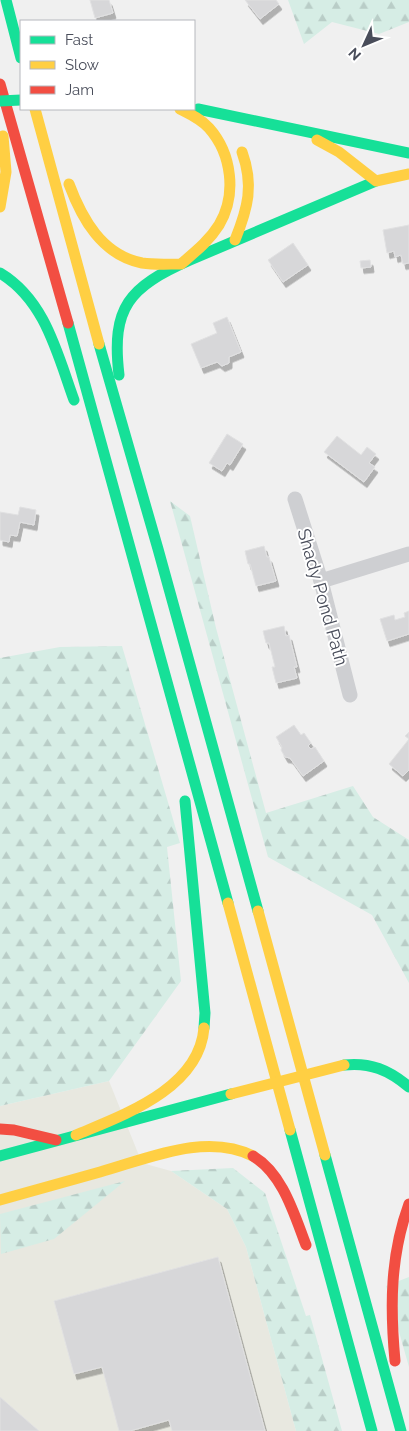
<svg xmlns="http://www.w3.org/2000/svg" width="409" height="1431" viewBox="0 0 409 1431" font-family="Raleway,sans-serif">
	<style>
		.commercial { fill: #e8e8e0 }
		.forest { fill: url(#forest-firs) }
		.building { fill: #d7d7d9; stroke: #e1e1e2; filter: url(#shadow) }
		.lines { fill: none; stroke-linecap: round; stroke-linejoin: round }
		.street { stroke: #cecfd2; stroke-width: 15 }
		.fast { stroke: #16e098; stroke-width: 11 }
		.slow { stroke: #ffcf43; stroke-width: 11 }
		.jam { stroke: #f24e42; stroke-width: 11 }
		.fast-bridge { stroke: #16e098; stroke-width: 11 }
		.slow-bridge { stroke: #ffcf43; stroke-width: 11 }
		.labels { text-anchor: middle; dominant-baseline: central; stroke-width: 4; stroke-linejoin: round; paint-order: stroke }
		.street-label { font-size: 18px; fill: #494d5a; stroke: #fff }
	</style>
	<defs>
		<pattern id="forest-firs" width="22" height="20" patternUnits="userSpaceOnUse" patternTransform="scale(1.25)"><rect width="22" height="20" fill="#d6ede5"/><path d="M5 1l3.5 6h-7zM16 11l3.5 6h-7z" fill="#b9cdc7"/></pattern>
		<filter id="shadow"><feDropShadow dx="3" dy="5.5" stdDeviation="0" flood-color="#0004"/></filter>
	</defs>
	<rect width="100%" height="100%" fill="#f0f0f0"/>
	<path class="commercial" d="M109 1081 142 1163 171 1171 227 1209 246 1247 296 1431H0V1106Z"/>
	<g class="forest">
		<path d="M288 0H409V22L379 34 332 22 304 44Z"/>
		<path d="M170 501 190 516 216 628 266 813 353 786 373 817 409 840V983L372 915 268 857Z"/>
		<path d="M122 646 180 843 167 847 181 981 109 1081 0 1106V658L60 647Z"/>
		<path d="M233 1168 265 1193 306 1316 310 1315 342 1431H296L246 1247 227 1209 171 1171Z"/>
		<path d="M125 1181 54 1239 1 1254 0 1214Z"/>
		<path d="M409 1277V1367L386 1286Z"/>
	</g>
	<g class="building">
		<path d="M90 0H109L113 13 95 18Z"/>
		<path d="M245 0H276L279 4 260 19Z"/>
		<path d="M409 225V263L403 264 401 255 395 257 394 251 387 253 383 230Z"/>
		<path d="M293 243 308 265 283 282 268 260Z"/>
		<path d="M370 260 371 267 361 268 360 261Z"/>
		<path d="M227 317 241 352 229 357V363L222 366 217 362 201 368 191 344 217 333 213 323Z"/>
		<path d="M227 434 243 444 230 465 227 463 222 471 209 463Z"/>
		<path d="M337 436 361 455 367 447 376 454 369 463 375 467 364 482 324 452Z"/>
		<path d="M20 507 36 510 34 525 20 522 17 536 10 535 9 542 0 540V512L18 515Z"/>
		<path d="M264 546 267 557H269L276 581 256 586 250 564H248L245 551Z"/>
		<path d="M409 611V634L387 641 380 619 394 615 395 620 405 617 404 613Z"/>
		<path d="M284 626 286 636 289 635 297 667H294L297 678 276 683 272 667H275L269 643H266L263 631Z"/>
		<path d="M294 725 301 735 304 733 311 743 308 746 311 749 315 747 324 761 303 776 290 758 285 757 281 750 282 747 276 737Z"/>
		<path d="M409 732V770L403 776 389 764 409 739 405 736Z"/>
		<path d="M218 1257 265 1431H172L169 1420 130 1431H119L102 1367 74 1374 54 1301Z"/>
		<path d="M0 1397 39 1431H0Z"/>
	</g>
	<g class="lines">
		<g class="street">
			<path d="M295 499 321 581 350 695"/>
			<path d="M321 581 409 554"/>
		</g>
		<g class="fast">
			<path d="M6 0 21 58"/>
			<path d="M198 109 409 153"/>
			<path d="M0 273C45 300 57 353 74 400"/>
			<path d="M68 323 228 903"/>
			<path d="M99 344 158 549 258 911"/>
			<path d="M119 375C111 307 129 287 190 260L376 181"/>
			<path d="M185 801 205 1013 204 1028"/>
			<path d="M344 1065C370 1062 389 1070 409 1087"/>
			<path d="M290 1130 372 1431"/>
			<path d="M325 1155 401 1431"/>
			<path d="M0 1156 231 1094"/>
		</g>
		<g class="slow">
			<path d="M35 109 99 344"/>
			<path d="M317 140 339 152 376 181 409 174"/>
			<path d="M69 184C82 219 102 255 142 263 155 265 168 264 181 264 195 252 209 241 219 225 237 195 232 154 209 128 201 119 190 114 180 109"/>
			<path d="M0 207 6 172 3 136"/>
			<path d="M235 240C248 208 254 185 242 152"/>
			<path d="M228 903 290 1130"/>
			<path d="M258 911 325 1155"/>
			<path d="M76 1135C123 1115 199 1089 204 1028"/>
			<path d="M0 1200C33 1191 67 1181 100 1172 147 1159 206 1132 253 1156"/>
		</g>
		<g class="jam">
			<path d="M0 84 68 323"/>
			<path d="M0 1129 14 1130 56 1140"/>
			<path d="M253 1156C283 1174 294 1214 306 1245"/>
			<path d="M395 1361C390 1307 390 1256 409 1204"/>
		</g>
		<path class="fast-bridge" d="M0 101 21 100"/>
		<path class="slow-bridge" d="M231 1094 344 1065"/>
	</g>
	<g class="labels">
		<g class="street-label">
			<text transform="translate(323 597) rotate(74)">Shady Pond Path</text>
		</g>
	</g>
	<rect x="20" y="20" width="175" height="90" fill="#ffffff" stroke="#b6b8bd"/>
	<rect x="30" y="36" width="25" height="8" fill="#16e098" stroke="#b6b8bd"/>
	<text x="65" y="45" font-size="15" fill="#494d5a">Fast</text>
	<rect x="30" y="61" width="25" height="8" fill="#ffcf43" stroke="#b6b8bd"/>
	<text x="65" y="70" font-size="15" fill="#494d5a">Slow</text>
	<rect x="30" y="86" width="25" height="8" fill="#f24e42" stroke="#b6b8bd"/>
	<text x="65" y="95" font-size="15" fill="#494d5a">Jam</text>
	<g transform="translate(364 45) rotate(226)" stroke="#ffffff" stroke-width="4" paint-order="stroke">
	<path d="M0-4L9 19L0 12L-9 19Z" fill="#494d5a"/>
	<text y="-8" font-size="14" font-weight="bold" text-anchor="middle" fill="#494d5a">N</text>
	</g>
</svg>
